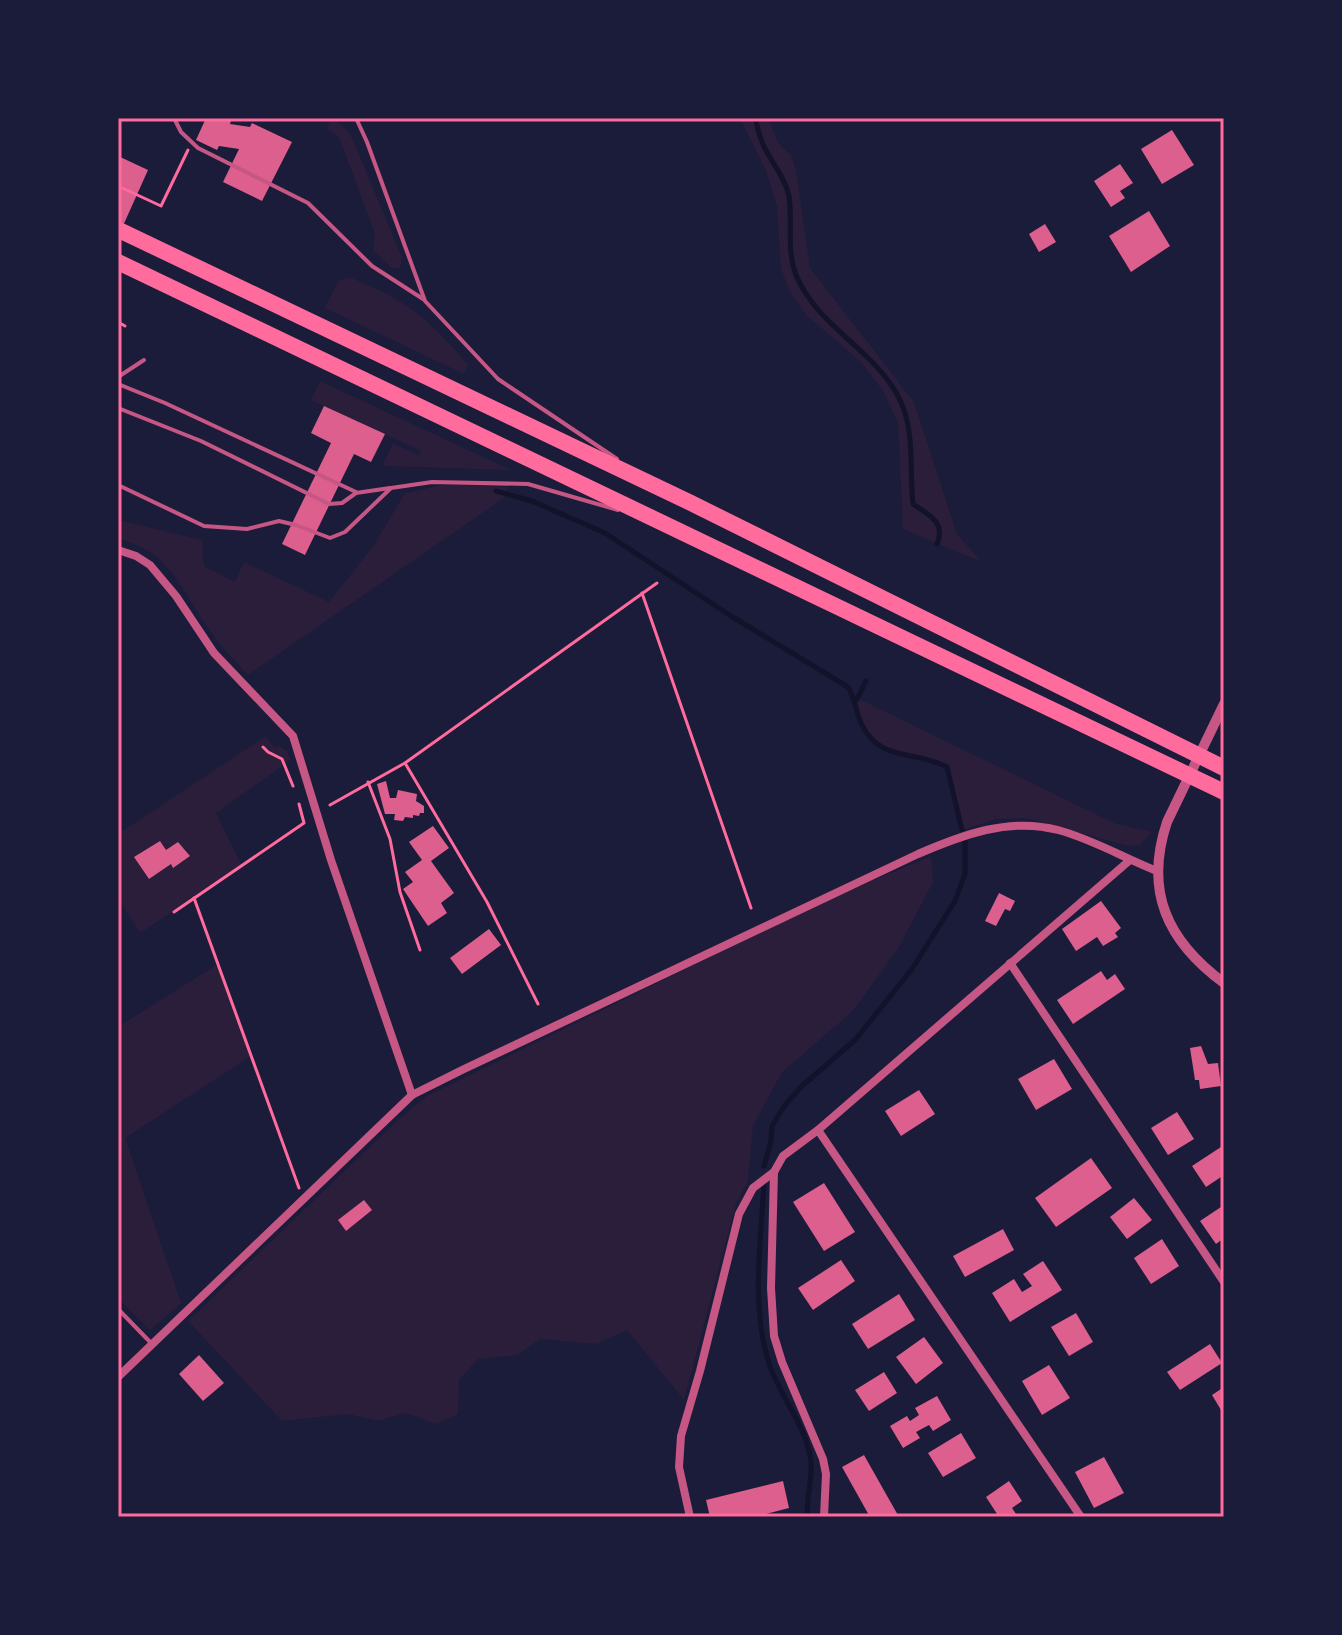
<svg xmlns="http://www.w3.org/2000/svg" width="1342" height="1635" viewBox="0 0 1342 1635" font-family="'Golos Text',sans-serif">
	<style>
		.green { fill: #2a1e3b; fill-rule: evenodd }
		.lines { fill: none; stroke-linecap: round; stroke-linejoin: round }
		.stream { stroke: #12122b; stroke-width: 5 }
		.building { fill: #dd5f8e }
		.path { stroke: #ff6b9d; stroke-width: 3 }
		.service { stroke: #c65784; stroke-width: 4 }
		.minor { stroke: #c65784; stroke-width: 8 }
		.tertiary { stroke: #c65784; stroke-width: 10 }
		.motorway { stroke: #ff6b9d; stroke-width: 16 }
		.neatline { fill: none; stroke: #ff6b9d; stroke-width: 3 }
	</style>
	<rect width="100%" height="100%" fill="#1b1b3a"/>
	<g class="green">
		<path d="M332 118 347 130 354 142 402 258 400 269 392 268 373 250 375 234 339 137 327 129Z"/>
		<path d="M740 118H768L778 143 792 156 796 171 810 268 914 402 957 534 982 562 903 529 898 423 883 391 861 362 807 316 791 294 781 269 777 206 766 171Z"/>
		<path d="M349 277C407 300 428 318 468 365L464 374 325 308 338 281Z"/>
		<path d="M320 381 511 470 382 466 393 443 418 455 421 451 311 400Z"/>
		<path d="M447 484 507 487 504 498 248 675C232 658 217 642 204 622 179 584 167 550 118 539V520L202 540 204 566 235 582 244 562 329 602 374 545 405 493Z"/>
		<path d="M853 696 1116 824 1152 832 1140 845 1128 846 1026 818 996 819 962 830 947 767C912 748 889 767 864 726 858 717 858 705 853 696Z"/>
		<path d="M266 736 274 748 279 746 287 751 291 760 216 813 242 866 140 933 118 898V834ZM160 841 166 850 185 847 190 856 174 867 171 864 148 878 135 857Z"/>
		<path d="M931 856 933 882 899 947 853 1011 782 1072 753 1126 748 1181 736 1204 684 1400 627 1330 597 1344 540 1339 518 1355 478 1359 459 1380 458 1414 437 1424 405 1413 379 1421 348 1414 282 1421 188 1321 398 1120 427 1096 818 904Z"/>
		<path d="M218 964 251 1056 125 1138 181 1303 150 1330 118 1298V1027Z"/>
	</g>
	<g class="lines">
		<g class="stream">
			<path d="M755 118C757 126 759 134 762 142 769 160 785 176 789 196 793 222 786 249 796 275 817 326 873 349 898 396 916 430 909 469 913 504 929 515 946 522 937 544"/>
			<path d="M496 491 532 501 605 533 731 616 848 687C855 699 856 711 861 723 881 764 914 749 947 767L962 830"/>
			<path d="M856 701 866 681"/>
			<path d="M764 1166 771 1141 772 1126 785 1105 802 1086 855 1040 912 969 955 901 965 874V841"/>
			<path d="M764 1183C761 1242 751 1302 768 1360 778 1395 807 1425 811 1462 813 1481 805 1498 808 1517"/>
		</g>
	</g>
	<g class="building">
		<path d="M206 118H232L230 124 250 127 252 123 292 142 262 201 223 182 239 149 219 146 217 150 196 140Z"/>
		<path d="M1172 130 1194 165 1162 184 1141 149Z"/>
		<path d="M118 156 148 170 118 237Z"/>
		<path d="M1120 164 1133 183 1120 191 1125 198 1111 207 1094 181Z"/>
		<path d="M1149 211 1170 246 1131 272 1109 236Z"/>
		<path d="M1045 224 1056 242 1039 252 1029 234Z"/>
		<path d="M324 406 385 434 371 462 354 454 305 555 282 544 331 443 311 433Z"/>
		<path d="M386 781 390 798H396L398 790 417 794 416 801 424 806V813H420L419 816 413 815V818L405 817 403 821 394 820 395 814H385L377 784Z"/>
		<path d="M433 826 449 848 431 861 454 893 441 903 447 913 428 926 403 889 413 882 405 872 422 860 409 842Z"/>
		<path d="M160 841 166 850 178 842 190 856 173 868 171 864 149 879 134 857Z"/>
		<path d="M999 893 1015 901 1010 911 1005 909 996 926 985 921Z"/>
		<path d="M1101 901 1121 928 1115 933 1118 937 1103 946 1097 937 1076 951 1062 929Z"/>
		<path d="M489 929 501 945 462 974 450 958Z"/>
		<path d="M1101 971 1107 980 1115 974 1125 989 1073 1024 1057 1000Z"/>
		<path d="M1201 1046 1208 1064 1218 1063 1221 1086 1200 1089 1199 1080H1195L1190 1048Z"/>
		<path d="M1054 1059 1072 1089 1036 1110 1018 1079Z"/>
		<path d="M919 1090 935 1114 901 1136 885 1111Z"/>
		<path d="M1177 1112 1194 1139 1168 1155 1151 1128Z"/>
		<path d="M1224 1145V1175L1206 1187 1192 1166Z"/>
		<path d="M1091 1158 1112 1188 1056 1227 1035 1198Z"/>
		<path d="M824 1183 855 1232 824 1251 793 1202Z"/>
		<path d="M1134 1198 1152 1220 1127 1239 1110 1217Z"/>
		<path d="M364 1200 372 1210 346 1231 338 1220Z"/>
		<path d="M1224 1205V1238L1216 1244 1200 1221Z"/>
		<path d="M1003 1229 1014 1250 965 1277 953 1256Z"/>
		<path d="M1162 1239 1179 1266 1151 1284 1134 1258Z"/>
		<path d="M841 1260 855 1281 813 1310 798 1288Z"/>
		<path d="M1043 1261 1062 1290 1010 1322 992 1293 1014 1279 1022 1292 1032 1286 1023 1274Z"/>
		<path d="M899 1294 915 1320 868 1349 852 1324Z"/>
		<path d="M1076 1313 1093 1342 1069 1356 1051 1327Z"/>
		<path d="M924 1337 943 1363 916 1384 896 1357Z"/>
		<path d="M1210 1344 1222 1363 1180 1390 1167 1372Z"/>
		<path d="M199 1355 224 1383 203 1401 179 1374Z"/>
		<path d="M1049 1365 1070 1398 1042 1415 1022 1381Z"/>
		<path d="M884 1372 897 1393 869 1411 855 1390Z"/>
		<path d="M1224 1387V1415L1212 1395Z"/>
		<path d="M937 1396 951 1420 933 1431 929 1425 916 1432 920 1438 903 1448 890 1426 907 1416 910 1421 919 1415 915 1408Z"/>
		<path d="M961 1433 976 1458 943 1477 928 1453Z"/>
		<path d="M864 1455 899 1517H870L842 1467Z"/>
		<path d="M1104 1457 1124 1493 1094 1508 1075 1472Z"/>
		<path d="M783 1481 789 1508 754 1517H710L706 1500Z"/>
		<path d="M1009 1481 1022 1501 1012 1508 1018 1517H999L986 1497Z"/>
	</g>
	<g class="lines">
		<g class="path">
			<path d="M118 186 161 206 188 150"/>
			<path d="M118 322 125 326"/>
			<path d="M642 593 751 908"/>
			<path d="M263 747 268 752 282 759 293 786"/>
			<path d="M405 763 487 902 538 1004"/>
			<path d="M368 782 390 839 400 892 420 950"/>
			<path d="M330 805 405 763 657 583"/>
			<path d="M194 898 299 1188"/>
			<path d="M174 912 304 823 299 804"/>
		</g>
		<g class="service">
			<path d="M174 118 181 132 198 148 308 203 372 266 423 299"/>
			<path d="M356 118 367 142 425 301 498 379 617 459"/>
			<path d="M118 377 144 360"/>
			<path d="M118 384 165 403 356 492"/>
			<path d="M118 408 201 441 329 504 342 503 356 493 390 488"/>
			<path d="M118 485 204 526 247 529 279 521 296 525 330 538 345 532 391 488 432 482 528 484 618 510"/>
			<path d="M118 1309 152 1344"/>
		</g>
		<g class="minor">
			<path d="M118 550 136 556 150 565 176 596 214 653 293 736 331 860 412 1095"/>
			<path d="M1010 963 1224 1282"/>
			<path d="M818 1130 783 1156 774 1172 771 1288 774 1336 782 1362 823 1459 826 1474 824 1517"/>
			<path d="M118 1377 412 1095 462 1070 918 854C962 835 1009 817 1058 830 1092 839 1124 858 1157 871"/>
			<path d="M690 1517 679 1467 681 1436 700 1371 739 1214 753 1188 774 1172"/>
			<path d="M1081 1517 818 1130 1130 860"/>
		</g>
		<path class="tertiary" d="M1224 704 1167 822C1144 891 1167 941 1224 983"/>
		<g class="motorway">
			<path d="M121 231 691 503 1224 768"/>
			<path d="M118 262 1224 792"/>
		</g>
	</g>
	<rect width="1342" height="1635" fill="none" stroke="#1b1b3a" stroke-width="240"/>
	<rect x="120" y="120" width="1102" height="1395" class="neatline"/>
</svg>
